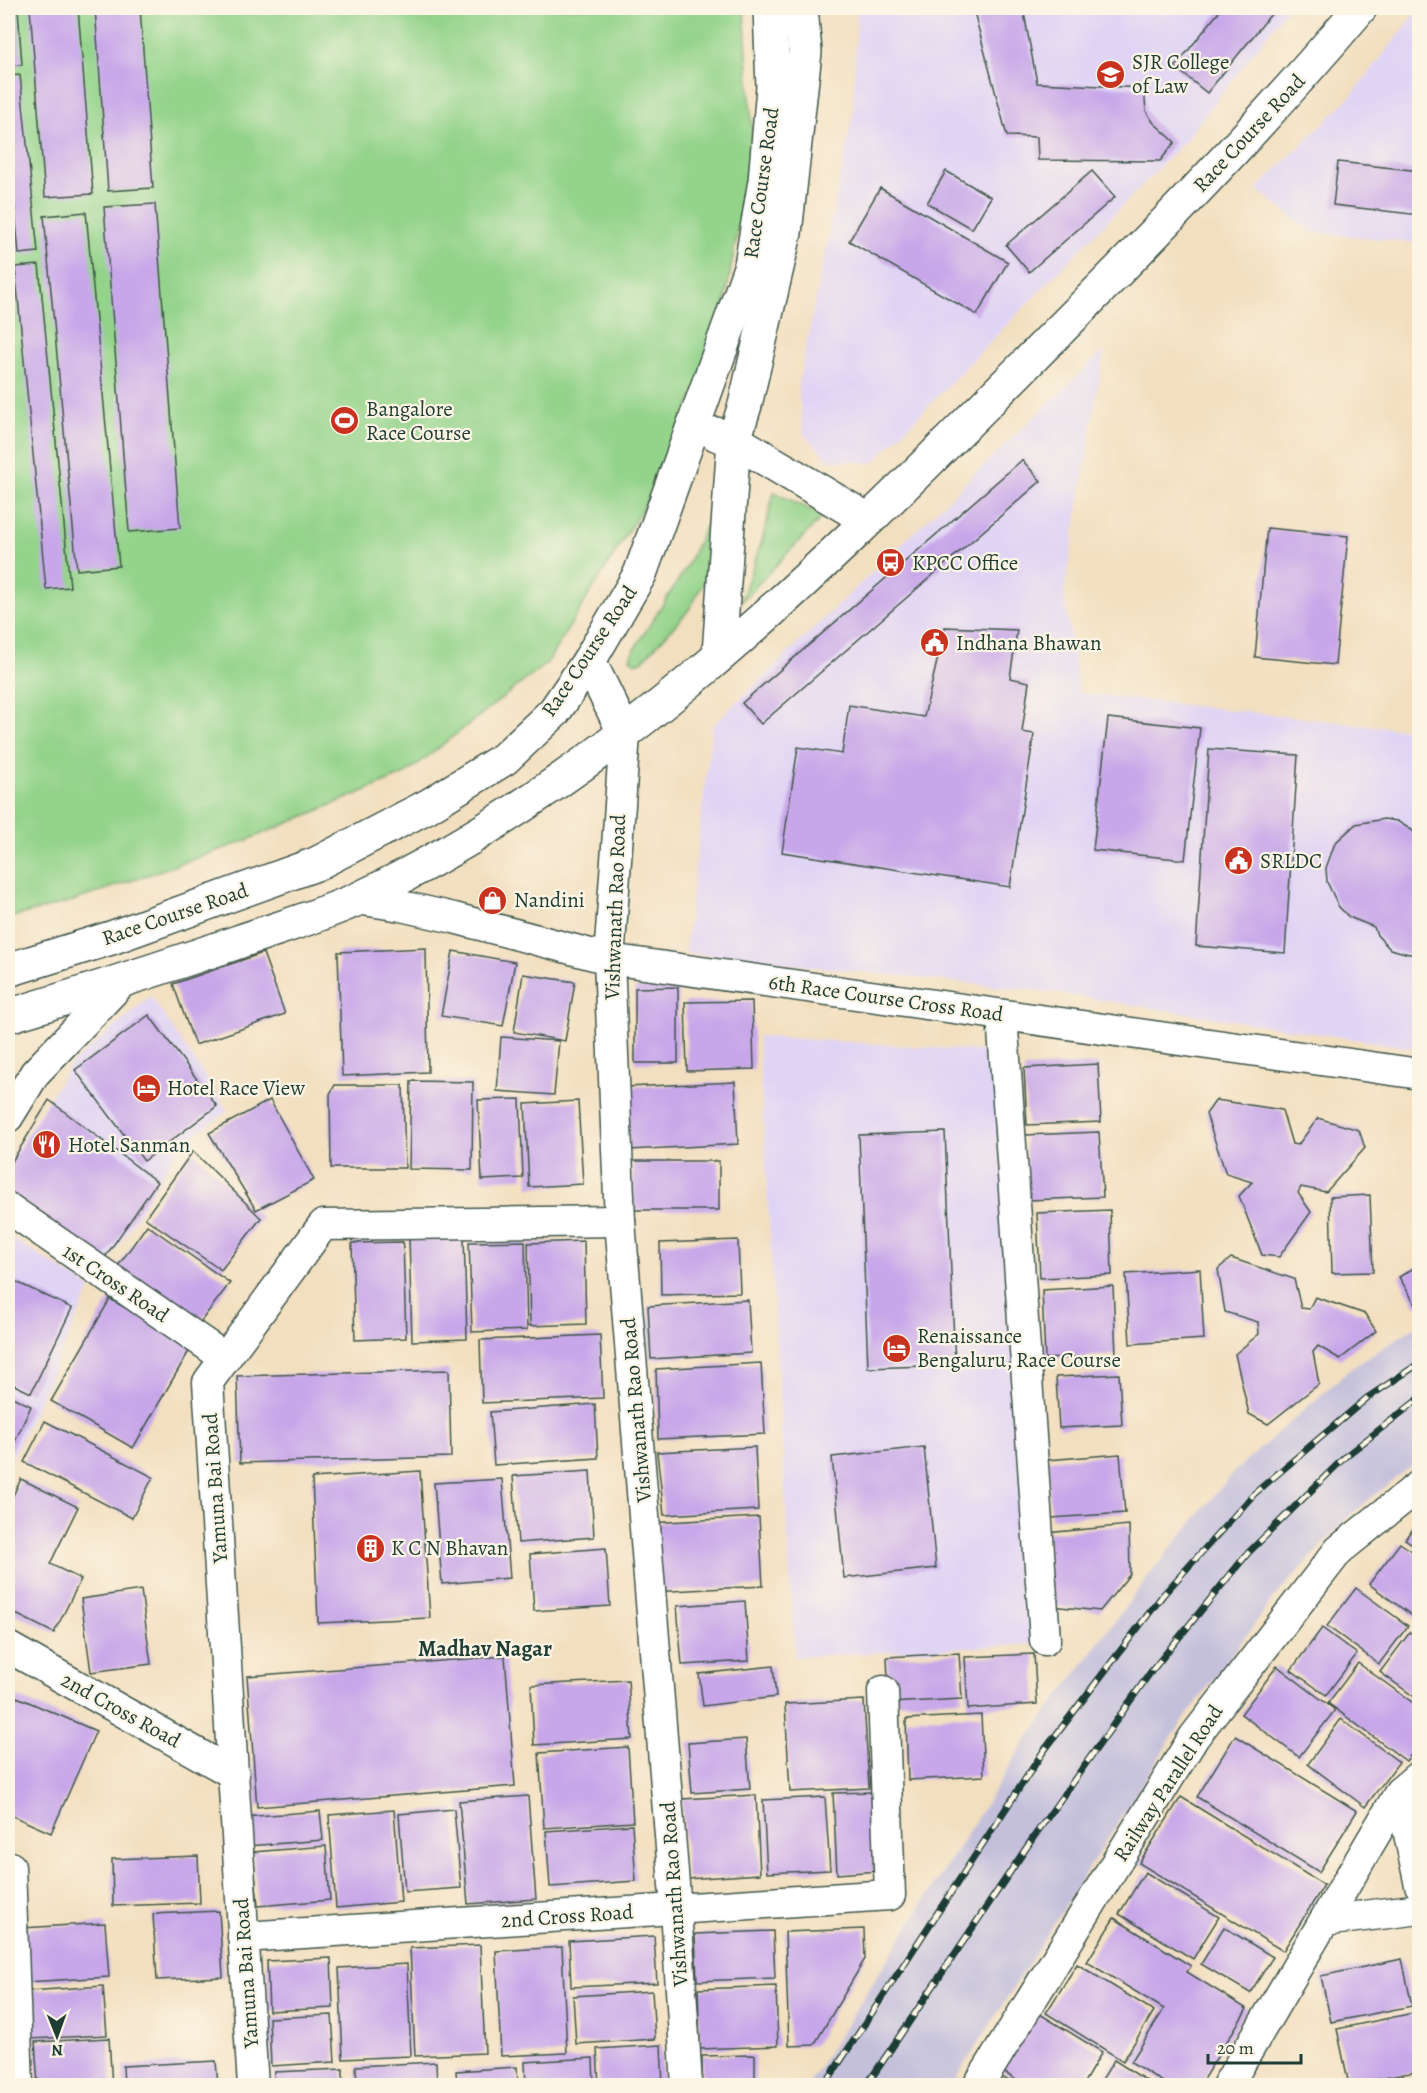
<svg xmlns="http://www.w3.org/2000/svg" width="1427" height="2093" viewBox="0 0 1427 2093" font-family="Alegreya,serif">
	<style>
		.built { fill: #e0d4f4 }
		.industrial { fill: #c4c0db }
		.green { fill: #93d38a; stroke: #59885f; stroke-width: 1.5 }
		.building { fill: #c7a7e9 }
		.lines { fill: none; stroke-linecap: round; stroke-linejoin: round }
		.minor-casing { stroke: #3f5549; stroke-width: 33 }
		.major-casing { stroke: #3f5549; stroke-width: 36 }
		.minor { stroke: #fff; stroke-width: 30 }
		.major { stroke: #fff; stroke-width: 33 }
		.rail-casing { stroke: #1f3d34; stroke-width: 7 }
		.rail { stroke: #fcf5e5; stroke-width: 4.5; stroke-dasharray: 14; stroke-linecap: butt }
		.labels { text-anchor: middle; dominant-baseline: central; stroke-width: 4.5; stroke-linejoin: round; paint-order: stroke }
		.poi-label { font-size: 21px; fill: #1f3d34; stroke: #fcf5e5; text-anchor: start }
		.street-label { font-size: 21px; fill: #1f3d34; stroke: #fcf5e5 }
		.neighbourhood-label { font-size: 22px; font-weight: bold; fill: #1f3d34; stroke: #fcf5e5 }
	</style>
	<rect width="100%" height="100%" fill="#fcf5e5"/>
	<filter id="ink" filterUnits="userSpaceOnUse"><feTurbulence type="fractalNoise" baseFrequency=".0167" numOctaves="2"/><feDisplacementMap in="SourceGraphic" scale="12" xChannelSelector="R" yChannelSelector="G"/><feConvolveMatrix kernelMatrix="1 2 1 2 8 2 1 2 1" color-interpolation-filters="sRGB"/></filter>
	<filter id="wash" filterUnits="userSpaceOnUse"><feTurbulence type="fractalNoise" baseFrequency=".008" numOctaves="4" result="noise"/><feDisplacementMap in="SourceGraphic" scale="24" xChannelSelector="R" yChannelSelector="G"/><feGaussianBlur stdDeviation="1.35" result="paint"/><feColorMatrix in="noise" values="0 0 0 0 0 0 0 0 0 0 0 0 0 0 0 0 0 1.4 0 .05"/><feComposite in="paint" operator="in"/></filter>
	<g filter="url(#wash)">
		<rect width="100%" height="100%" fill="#f2dfbf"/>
		<g class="built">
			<path d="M857 8H1288L1185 141 873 463 830 460 804 435 798 387 853 113Z"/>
			<path d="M1419 9V243L1310 232 1257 189 1351 96Z"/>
			<path d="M1104 350 1064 594 1079 693 1419 731V1049L1043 991 685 953 712 726Z"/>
			<path d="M151 996 228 1111 181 1144 106 1267 8 1202V1164L70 1065Z"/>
			<path d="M758 1036 996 1052 1036 1644 795 1657Z"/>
			<path d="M8 1236 91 1288 8 1468Z"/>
		</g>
		<path class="industrial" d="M1419 1324V1459L1348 1517 1273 1599 1175 1732 952 2085H808L1025 1742 1150 1574 1233 1473 1348 1371Z"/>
		<g class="green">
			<path d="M8 8H744L753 146 718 340 647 501 547 663 405 774 245 841 73 901 8 918Z"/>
			<path d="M722 491 709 573 688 611 642 661 635 663 630 658 633 651 686 568Z"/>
			<path d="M774 492 823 516 740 603 762 541Z"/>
		</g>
		<g id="blocks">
			<g class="building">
				<path d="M8 8H18L22 65 8 66Z"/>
				<path d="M30 8H78L93 194 45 197Z"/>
				<path d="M95 8H140L153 188 108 191Z"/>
				<path d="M973 8H1023L1037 83 1144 88 1146 111 1153 122 1175 142 1160 161 1038 160 1037 137 1007 136Z"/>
				<path d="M1222 8H1276L1207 93 1175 67Z"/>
				<path d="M20 75 38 252 19 254 8 138V76Z"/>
				<path d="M1338 162 1420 171V215L1333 205Z"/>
				<path d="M946 171 991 197 972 229 927 203Z"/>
				<path d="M1092 171 1115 197 1029 272 1006 245Z"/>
				<path d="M880 188 1008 262 977 315 849 241Z"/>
				<path d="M155 204 180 528 129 532 104 207Z"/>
				<path d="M86 212 119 566 77 570 44 216Z"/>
				<path d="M39 265 70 587 46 589 15 267Z"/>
				<path d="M1022 460 1041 481 761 724 742 703Z"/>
				<path d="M1267 528 1348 536 1335 665 1255 657Z"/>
				<path d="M945 627 1017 630 1010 678 1029 682 1022 732 1034 734 1010 887 782 852 798 747 842 754 849 705 924 717Z"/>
				<path d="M1108 718 1200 728 1185 860 1093 850Z"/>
				<path d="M1209 749 1298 755 1285 953 1196 946Z"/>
				<path d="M1384 819 1397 821 1420 835V953L1409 954 1390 949 1377 935 1374 927 1349 917 1339 907 1327 882 1326 868 1335 843 1356 824Z"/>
				<path d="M426 948 428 1072 342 1076 338 952Z"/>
				<path d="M453 951 515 962 503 1026 441 1016Z"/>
				<path d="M263 953 285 1014 195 1045 173 984Z"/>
				<path d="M523 974 575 982 565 1041 514 1032Z"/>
				<path d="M678 987V1063H635V988Z"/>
				<path d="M752 1001 754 1069 687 1071 685 1002Z"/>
				<path d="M149 1015 217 1106 144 1161 75 1070Z"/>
				<path d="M501 1037 559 1041 554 1095 497 1091Z"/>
				<path d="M1098 1064 1101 1122 1027 1125 1024 1068Z"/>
				<path d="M411 1081 473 1082 472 1170 409 1169Z"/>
				<path d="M735 1082 738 1144 629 1150 626 1087Z"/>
				<path d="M335 1085H403L405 1168H331L330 1094Z"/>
				<path d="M520 1099 523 1178 482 1180 478 1100Z"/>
				<path d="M49 1100 157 1182 101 1263 8 1193V1168Z"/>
				<path d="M270 1100 314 1180 256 1210 209 1133Z"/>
				<path d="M1216 1100 1282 1110 1292 1144 1298 1145 1318 1118 1359 1130 1365 1148 1326 1192 1301 1187 1298 1193 1311 1212 1279 1257 1262 1255 1239 1196 1252 1182 1226 1174 1206 1114Z"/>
				<path d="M578 1101 583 1184 529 1187 525 1104Z"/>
				<path d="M945 1132 955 1365 868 1368 859 1135Z"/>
				<path d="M1099 1132 1103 1197 1028 1200 1025 1135Z"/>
				<path d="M193 1151 261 1218 221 1270 145 1218Z"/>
				<rect x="633" y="1161" width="86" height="49"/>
				<path d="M1370 1195 1373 1272 1332 1273 1330 1197Z"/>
				<path d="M1110 1210 1112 1275 1040 1278 1037 1213Z"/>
				<path d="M147 1225 230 1283 195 1329 115 1270Z"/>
				<path d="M464 1236 467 1339 412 1341 409 1237Z"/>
				<path d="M738 1240 740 1293 661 1295 660 1243Z"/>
				<path d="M525 1241 527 1330 472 1332 469 1242Z"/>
				<path d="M584 1241 586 1324 530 1326 528 1243Z"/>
				<path d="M403 1242 406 1338 355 1340 352 1243Z"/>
				<path d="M1231 1258 1294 1279 1301 1308 1309 1309 1315 1297 1365 1314 1376 1331 1340 1359 1318 1346 1313 1352 1319 1384 1268 1424 1249 1414 1235 1354 1259 1334 1258 1322 1225 1312 1218 1269Z"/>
				<path d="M1420 1264V1305L1417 1307 1399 1277Z"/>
				<path d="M1200 1269 1204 1339 1130 1344 1126 1274Z"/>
				<path d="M8 1278 72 1308 31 1393 8 1382Z"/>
				<path d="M1113 1286 1116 1355 1045 1359 1042 1290Z"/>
				<path d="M110 1299 192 1346 133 1448 51 1401Z"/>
				<path d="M748 1300 751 1353 651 1359 648 1306Z"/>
				<path d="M600 1335 603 1398 482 1403 480 1340Z"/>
				<path d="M761 1363 765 1434 658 1439 656 1369Z"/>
				<path d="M449 1370 451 1457 240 1463 237 1376Z"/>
				<path d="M1119 1374 1122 1425 1059 1428 1056 1377Z"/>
				<path d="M8 1395 31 1406 8 1457Z"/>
				<path d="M595 1404 598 1458 494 1465 490 1412Z"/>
				<path d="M45 1421 153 1477 132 1518 24 1462Z"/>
				<path d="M755 1447 758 1510 664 1515 657 1452Z"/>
				<path d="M924 1447 936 1568 844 1578 832 1457Z"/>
				<path d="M1120 1454 1125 1513 1051 1518 1047 1460Z"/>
				<path d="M420 1471 430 1618 318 1623 312 1478Z"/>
				<path d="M590 1471 594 1537 518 1543 513 1476Z"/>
				<path d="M21 1479 78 1507 50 1564 81 1579 54 1633 8 1610V1506Z"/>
				<path d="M502 1479 510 1578 442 1584 434 1483Z"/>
				<path d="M759 1517 763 1586 653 1592 649 1523Z"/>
				<path d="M1420 1520V1549L1405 1539Z"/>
				<path d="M1129 1525 1130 1574 1100 1611 1051 1606 1046 1533Z"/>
				<path d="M1400 1543 1420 1557 1418 1620 1369 1584Z"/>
				<path d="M606 1548 610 1606 534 1611 530 1554Z"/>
				<path d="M1356 1588 1408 1626 1379 1664 1327 1626Z"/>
				<path d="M141 1590 151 1664 91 1672 81 1599Z"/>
				<path d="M745 1601 749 1661 682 1665 677 1606Z"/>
				<path d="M1322 1628 1357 1654 1326 1695 1291 1670Z"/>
				<path d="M1410 1632 1420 1639V1701L1380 1672Z"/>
				<path d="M959 1653 962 1699 889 1703 887 1657Z"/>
				<path d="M1034 1654 1037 1704 968 1709 965 1657Z"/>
				<path d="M505 1656 515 1786 257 1807 247 1676Z"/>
				<path d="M1358 1663 1420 1708V1743L1406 1761 1328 1703Z"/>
				<path d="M773 1666 776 1697 703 1706 699 1674Z"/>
				<path d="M1277 1666 1335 1710 1299 1757 1241 1714Z"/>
				<path d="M628 1680 632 1739 534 1745 531 1685Z"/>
				<path d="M17 1697 96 1731 51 1833 8 1814V1718Z"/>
				<path d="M864 1700 869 1788 790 1792 785 1704Z"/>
				<path d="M981 1715 984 1776 908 1780 906 1719Z"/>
				<path d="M1341 1719 1399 1762 1365 1807 1308 1764Z"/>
				<path d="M1235 1736 1357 1811 1319 1872 1197 1797Z"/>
				<path d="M746 1739 750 1789 692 1793 688 1743Z"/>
				<path d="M628 1747 633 1822 544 1828 539 1753Z"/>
				<path d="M874 1792 878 1871 837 1874 833 1793Z"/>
				<path d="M756 1795 760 1874 687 1879 682 1799Z"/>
				<path d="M528 1796 536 1899 468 1904 459 1801Z"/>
				<path d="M825 1797 830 1870 767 1873 763 1800Z"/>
				<path d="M1181 1797 1324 1885 1283 1951 1139 1863Z"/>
				<path d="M454 1809 461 1888 405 1892 399 1814Z"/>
				<path d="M394 1810 401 1902 336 1908 329 1815Z"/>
				<path d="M320 1811 323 1840 246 1846 243 1817Z"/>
				<path d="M632 1825 636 1881 550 1887 546 1831Z"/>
				<path d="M326 1846 330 1900 258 1906 253 1852Z"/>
				<path d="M198 1856 200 1903 113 1906 112 1859Z"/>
				<path d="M1145 1872 1219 1917 1193 1959 1119 1914Z"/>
				<path d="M219 1911 223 1977 157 1980 153 1914Z"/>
				<path d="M1114 1918 1191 1966 1187 1972 1247 2009 1199 2086H1169L1131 2062 1164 2009 1087 1962Z"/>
				<path d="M105 1923 109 1977 26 1982 22 1928Z"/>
				<path d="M1224 1927 1273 1957 1250 1993 1201 1964Z"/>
				<path d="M864 1929 865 1959 814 2045 789 2046 785 1932Z"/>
				<path d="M773 1931 775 1978 697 1981 695 1934Z"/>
				<path d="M654 1936 657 1983 571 1987 569 1941Z"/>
				<path d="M480 1945 485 2053 415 2056 410 1948Z"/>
				<path d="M562 1947 567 2053 501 2056 496 1951Z"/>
				<path d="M331 1958 333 2008 269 2011 267 1961Z"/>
				<path d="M1402 1959 1412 2006 1331 2022 1321 1976Z"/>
				<path d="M407 1964 411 2056 343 2059 339 1968Z"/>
				<path d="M1077 1964 1154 2011 1123 2061 1046 2013Z"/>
				<path d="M103 1986 107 2035 30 2039 28 1991Z"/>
				<path d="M776 1986 778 2046 700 2049 698 1989Z"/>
				<path d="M652 1991 655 2039 576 2044 573 1996Z"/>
				<path d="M1035 2011 1102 2052 1082 2086H1025L999 2069Z"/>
				<path d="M1418 2012 1420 2071 1349 2085 1337 2029Z"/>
				<path d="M332 2015 335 2062 271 2066 269 2018Z"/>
				<path d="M109 2038 112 2086H38L35 2042Z"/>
				<path d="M661 2045 663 2086H599L597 2049Z"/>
				<path d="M755 2055V2086H702V2056Z"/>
				<path d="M593 2058 594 2086H526L525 2062Z"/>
				<path d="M1114 2060 1155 2086H1098Z"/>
				<path d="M216 2061 218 2086H124L123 2066Z"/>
				<path d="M436 2062 437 2086H357L356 2066Z"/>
				<path d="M517 2067 518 2086H457L456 2071Z"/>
				<path d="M343 2069V2086H275L274 2072Z"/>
				<path d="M1002 2077 1017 2086H996Z"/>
			</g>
		</g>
	</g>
	<g filter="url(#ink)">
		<use href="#blocks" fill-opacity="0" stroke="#3f5549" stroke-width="1.5"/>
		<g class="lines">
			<defs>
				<g id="minor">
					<path d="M625 734 609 959 620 1221 676 1909 687 2086"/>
					<path d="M357 899 401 906 454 918 609 959 1420 1074"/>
					<path d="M1002 1015 1045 1640"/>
					<path d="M8 1117 35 1073 122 982"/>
					<path d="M8 1208 224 1357"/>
					<path d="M8 1647 234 1774"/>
					<path d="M1400 1792 1420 1885"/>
					<path d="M8 1866 10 1867 18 2086"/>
					<path d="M1324 1921 1420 1909"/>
					<path d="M243 1937 890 1895 883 1691"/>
					<path d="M253 2086 208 1382 323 1225 620 1221"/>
					<path d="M978 2086 1194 1737 1339 1550 1420 1485"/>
					<path d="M1227 2086 1400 1792 1420 1775"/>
				</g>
				<g id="major">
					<path d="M716 434 734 440 868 520"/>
					<path d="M719 654 734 440 745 405 785 233 805 52 801 8"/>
					<path d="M589 661 625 734"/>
					<path d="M8 970 111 938 316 864 428 806 504 759 554 712 589 661 640 574 751 265 765 181 773 87 770 8"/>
					<path d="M8 1016C85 993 161 968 238 942 278 928 321 916 360 898 607 780 808 583 999 391 1124 266 1247 142 1360 8"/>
				</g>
			</defs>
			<use href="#minor" class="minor-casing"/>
			<use href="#major" class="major-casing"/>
			<use href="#minor" class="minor"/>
			<use href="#major" class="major"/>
			<defs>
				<g id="rail">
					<path d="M824 2086 1043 1752 1163 1595 1255 1493 1367 1398 1420 1363"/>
					<path d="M866 2086 1033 1838 1150 1673 1248 1553 1347 1455 1420 1398"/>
				</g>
			</defs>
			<use href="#rail" class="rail-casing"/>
			<use href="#rail" class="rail"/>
		</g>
	</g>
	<defs>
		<symbol id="university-disc" viewBox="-11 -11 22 22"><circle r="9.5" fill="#c8321e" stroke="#fcf5e5"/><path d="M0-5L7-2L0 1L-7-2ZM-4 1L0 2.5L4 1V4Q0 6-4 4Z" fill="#fff"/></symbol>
		<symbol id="stadium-disc" viewBox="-11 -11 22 22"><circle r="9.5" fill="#c8321e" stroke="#fcf5e5"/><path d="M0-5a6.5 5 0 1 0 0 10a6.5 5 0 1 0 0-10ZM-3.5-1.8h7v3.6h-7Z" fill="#fff"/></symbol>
		<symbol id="bus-disc" viewBox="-11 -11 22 22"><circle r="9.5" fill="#c8321e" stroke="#fcf5e5"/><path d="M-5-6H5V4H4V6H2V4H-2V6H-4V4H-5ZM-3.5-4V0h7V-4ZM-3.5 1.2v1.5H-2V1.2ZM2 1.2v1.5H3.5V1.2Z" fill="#fff"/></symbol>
		<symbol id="civic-disc" viewBox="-11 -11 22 22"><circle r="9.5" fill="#c8321e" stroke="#fcf5e5"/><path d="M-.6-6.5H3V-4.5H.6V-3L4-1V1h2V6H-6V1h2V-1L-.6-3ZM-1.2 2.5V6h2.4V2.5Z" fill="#fff"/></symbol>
		<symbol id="shop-disc" viewBox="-11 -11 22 22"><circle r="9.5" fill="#c8321e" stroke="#fcf5e5"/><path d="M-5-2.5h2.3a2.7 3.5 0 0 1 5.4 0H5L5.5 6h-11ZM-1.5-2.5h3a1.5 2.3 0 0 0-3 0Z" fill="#fff"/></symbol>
		<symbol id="hotel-disc" viewBox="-11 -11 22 22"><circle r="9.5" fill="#c8321e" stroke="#fcf5e5"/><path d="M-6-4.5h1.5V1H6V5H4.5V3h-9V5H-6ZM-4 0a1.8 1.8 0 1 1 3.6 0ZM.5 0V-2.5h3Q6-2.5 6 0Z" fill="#fff"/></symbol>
		<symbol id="restaurant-disc" viewBox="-11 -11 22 22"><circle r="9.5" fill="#c8321e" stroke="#fcf5e5"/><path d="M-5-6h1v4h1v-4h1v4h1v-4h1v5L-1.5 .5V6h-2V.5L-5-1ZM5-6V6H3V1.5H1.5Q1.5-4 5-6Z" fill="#fff"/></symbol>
		<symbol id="building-disc" viewBox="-11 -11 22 22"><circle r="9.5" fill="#c8321e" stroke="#fcf5e5"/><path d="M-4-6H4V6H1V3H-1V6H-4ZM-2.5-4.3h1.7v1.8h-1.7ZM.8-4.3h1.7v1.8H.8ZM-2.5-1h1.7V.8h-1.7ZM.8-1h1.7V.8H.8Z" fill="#fff"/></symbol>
	</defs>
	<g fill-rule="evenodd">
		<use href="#university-disc" x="1094" y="58" width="33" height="33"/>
		<use href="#stadium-disc" x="328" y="404" width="33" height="33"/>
		<use href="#bus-disc" x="874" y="546" width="33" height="33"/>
		<use href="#civic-disc" x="918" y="626" width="33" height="33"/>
		<use href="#civic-disc" x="1222" y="844" width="33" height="33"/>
		<use href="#shop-disc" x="476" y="884" width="33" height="33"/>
		<use href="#hotel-disc" x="130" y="1072" width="33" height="33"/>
		<use href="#restaurant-disc" x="30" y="1128" width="33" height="33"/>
		<use href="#hotel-disc" x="880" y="1332" width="33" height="33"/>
		<use href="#building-disc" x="354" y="1532" width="33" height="33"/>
	</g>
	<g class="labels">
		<g class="poi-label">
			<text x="1132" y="62">SJR College<tspan x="1132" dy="24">of Law</tspan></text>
			<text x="366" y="409">Bangalore<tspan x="366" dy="24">Race Course</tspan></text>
			<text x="912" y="563">KPCC Office</text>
			<text x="956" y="643">Indhana Bhawan</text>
			<text x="1260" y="861">SRLDC</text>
			<text x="514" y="900">Nandini</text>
			<text x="167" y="1088">Hotel Race View</text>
			<text x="68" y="1145">Hotel Sanman</text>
			<text x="917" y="1336">Renaissance<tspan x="917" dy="24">Bengaluru, Race Course</tspan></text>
			<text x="391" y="1548">K C N Bhavan</text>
		</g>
		<g class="street-label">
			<text transform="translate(1249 133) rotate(-47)">Race Course Road</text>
			<text transform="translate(761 183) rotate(-82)">Race Course Road</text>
			<text transform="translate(589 651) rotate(-56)">Race Course Road</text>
			<text transform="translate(615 907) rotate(-88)">Vishwanath Rao Road</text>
			<text transform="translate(175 914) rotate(-19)">Race Course Road</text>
			<text transform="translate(886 998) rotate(8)">6th Race Course Cross Road</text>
			<text transform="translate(116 1283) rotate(34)">1st Cross Road</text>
			<text transform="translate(636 1410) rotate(-95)">Vishwanath Rao Road</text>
			<text transform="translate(215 1488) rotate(-94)">Yamuna Bai Road</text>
			<text transform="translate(121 1710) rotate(29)">2nd Cross Road</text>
			<text transform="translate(1168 1783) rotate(-57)">Railway Parallel Road</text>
			<text transform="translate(674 1894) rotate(-94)">Vishwanath Rao Road</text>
			<text transform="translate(567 1916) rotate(-4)">2nd Cross Road</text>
			<text transform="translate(246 1973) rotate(-94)">Yamuna Bai Road</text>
		</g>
		<g class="neighbourhood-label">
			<text x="485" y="1649">Madhav Nagar</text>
		</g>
	</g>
	<rect width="1427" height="2093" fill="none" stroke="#fcf5e5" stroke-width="30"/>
	<g transform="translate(57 2036) rotate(179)" stroke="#fcf5e5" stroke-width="4.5" paint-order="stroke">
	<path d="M0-4.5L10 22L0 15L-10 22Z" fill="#1f3d34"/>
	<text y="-9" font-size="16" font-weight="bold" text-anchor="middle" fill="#1f3d34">N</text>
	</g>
	<path d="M1208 2054v9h93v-9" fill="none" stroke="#1f3d34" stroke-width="3"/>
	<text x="1217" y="2054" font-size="18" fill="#1f3d34" stroke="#fcf5e5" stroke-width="4.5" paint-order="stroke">20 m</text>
</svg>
